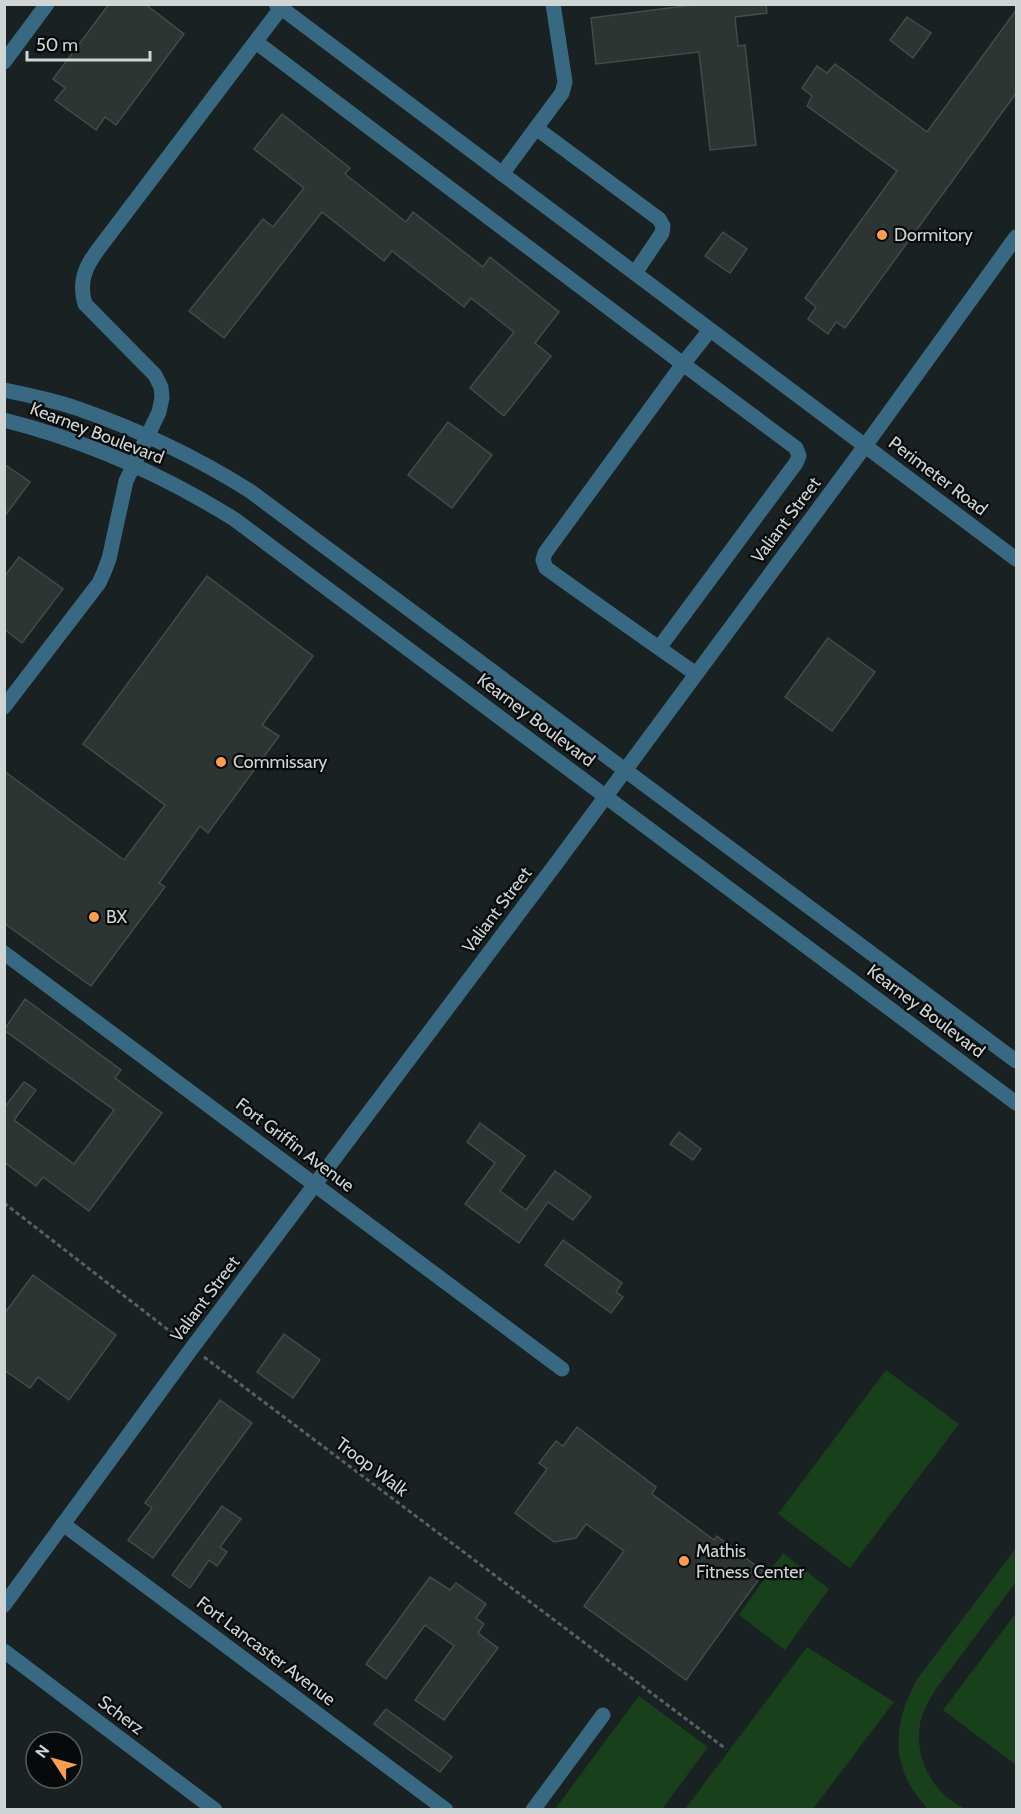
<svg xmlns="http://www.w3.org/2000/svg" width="1021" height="1814" viewBox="0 0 1021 1814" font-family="Cabin,sans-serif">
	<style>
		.green { fill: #17401b }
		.building { fill: #2d3432; stroke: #434c49; stroke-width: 1.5 }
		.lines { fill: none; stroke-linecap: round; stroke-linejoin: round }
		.path { stroke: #596061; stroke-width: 3; stroke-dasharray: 4.5 3; stroke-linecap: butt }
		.minor { stroke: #396982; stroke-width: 15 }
		.poi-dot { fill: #fc9e52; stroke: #070a0a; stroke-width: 2 }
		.labels { text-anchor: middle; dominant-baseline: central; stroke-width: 4.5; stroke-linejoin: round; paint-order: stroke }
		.poi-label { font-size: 18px; fill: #cfd4d5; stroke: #070a0a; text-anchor: start }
		.street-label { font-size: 18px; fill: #cfd4d5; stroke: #070a0a }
	</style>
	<rect width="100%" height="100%" fill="#192122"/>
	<g class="green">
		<path d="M886 1370 959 1424 850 1568 778 1514Z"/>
		<path d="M1016 1548V1582L935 1690C929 1701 922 1712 920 1724 914 1760 934 1795 966 1809H928C890 1769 891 1725 918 1678Z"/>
		<path d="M783 1553 829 1589 785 1650 739 1615Z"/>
		<path d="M1016 1613V1765L943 1710Z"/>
		<path d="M807 1647 894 1702 813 1809H685Z"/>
		<path d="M639 1696 708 1747 662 1809H555Z"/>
	</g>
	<g class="building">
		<path d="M109 4H145L184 34 116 125 105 117 96 130 55 100 65 88 53 79Z"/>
		<path d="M700 4H766L767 13 735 17 738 46 745 45 756 145 710 150 699 52 596 64 591 18Z"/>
		<path d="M1017 9V92L845 328 836 322 828 334 808 319 816 307 805 298 897 171 807 106 812 96 802 88 817 66 827 73 835 64 927 132Z"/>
		<path d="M907 17 931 33 913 58 890 40Z"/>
		<path d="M282 114 350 168 345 174 406 222 413 212 483 267 490 257 559 312 535 343 551 356 504 416 470 388 514 332 471 298 464 307 392 251 384 261 322 212 224 338 189 311 263 219 273 227 304 188 254 149Z"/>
		<path d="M723 232 747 249 730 273 705 256Z"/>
		<path d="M448 422 492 455 452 508 408 475Z"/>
		<path d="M4 464 30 482 4 517Z"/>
		<path d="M19 557 63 589 22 643 4 629V577Z"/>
		<path d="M207 576 313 656 262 725 279 736 208 833 200 826 159 883 165 887 91 986 4 923V771L124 860 165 805 83 744Z"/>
		<path d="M828 638 875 672 832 731 785 697Z"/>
		<path d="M25 999 121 1070 115 1078 162 1113 89 1211 43 1177 36 1186 4 1162V1108L24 1082 36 1090 14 1120 74 1164 114 1110 4 1030Z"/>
		<path d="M480 1123 525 1156 500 1191 526 1210 555 1171 591 1197 573 1220 548 1202 519 1243 465 1204 495 1163 467 1142Z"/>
		<path d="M679 1132 701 1149 693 1160 670 1144Z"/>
		<path d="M563 1240 622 1283 616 1292 623 1297 611 1313 545 1265Z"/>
		<path d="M33 1275 116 1335 69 1400 38 1377 30 1388 4 1370V1314Z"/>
		<path d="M284 1334 320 1360 293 1398 257 1372Z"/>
		<path d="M220 1400 252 1423 153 1558 128 1540 152 1508 145 1503Z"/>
		<path d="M577 1427 656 1487 652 1494 714 1540 717 1536 764 1572 686 1680 584 1606 624 1551 586 1524 576 1538 554 1542 515 1513 547 1469 539 1463 556 1441 563 1446Z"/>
		<path d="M222 1506 241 1519 220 1547 227 1552 217 1566 209 1560 190 1588 172 1575Z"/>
		<path d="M430 1577 450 1590 456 1583 486 1604 476 1618 484 1624 478 1633 498 1648 444 1720 415 1700 454 1646 425 1625 386 1679 366 1664Z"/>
		<path d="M386 1709 452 1757 440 1772 374 1724Z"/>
	</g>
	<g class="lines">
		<g class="path">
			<path d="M4 1203 180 1339"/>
			<path d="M204 1357 726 1749"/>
		</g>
		<g class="minor">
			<path d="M276 4 1016 559"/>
			<path d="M256 42 683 364 710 330"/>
			<path d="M4 62 47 4"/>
			<path d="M536 128 562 93 565 82 553 4"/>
			<path d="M502 174 536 128 659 219 663 226 662 233 635 273"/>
			<path d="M4 390C28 395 53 400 76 408 137 429 196 457 250 491L1016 1061"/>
			<path d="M4 420C87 441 162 474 234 519L1016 1103"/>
			<path d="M659 648 796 463 799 456 796 448 683 364 545 553 543 560 546 568C596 604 646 639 696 674"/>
			<path d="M4 707 99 583 104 572 109 559 126 481 159 412 162 398 161 387 155 375 85 304C78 281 86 265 100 247L281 8"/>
			<path d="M4 953 562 1369"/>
			<path d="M63 1524 446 1810"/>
			<path d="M4 1605 192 1348 555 865 865 446 1016 237"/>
			<path d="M4 1651 215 1810"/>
			<path d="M533 1810 603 1715"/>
		</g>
	</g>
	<g class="poi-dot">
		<circle cx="882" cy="235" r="6"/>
		<circle cx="221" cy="762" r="6"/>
		<circle cx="94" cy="917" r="6"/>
		<circle cx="684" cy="1561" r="6"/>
	</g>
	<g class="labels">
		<g class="poi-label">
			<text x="894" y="235">Dormitory</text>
			<text x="233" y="762">Commissary</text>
			<text x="106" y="917">BX</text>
			<text x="696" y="1551">Mathis<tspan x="696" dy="21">Fitness Center</tspan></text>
		</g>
		<g class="street-label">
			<text transform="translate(97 433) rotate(21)">Kearney Boulevard</text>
			<text transform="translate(938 476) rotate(37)">Perimeter Road</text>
			<text transform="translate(786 520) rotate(-53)">Valiant Street</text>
			<text transform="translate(536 720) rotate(37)">Kearney Boulevard</text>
			<text transform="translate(497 910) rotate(-53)">Valiant Street</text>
			<text transform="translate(926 1011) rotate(37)">Kearney Boulevard</text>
			<text transform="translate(295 1145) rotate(37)">Fort Griffin Avenue</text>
			<text transform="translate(205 1299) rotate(-53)">Valiant Street</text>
			<text transform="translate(372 1467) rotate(37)">Troop Walk</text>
			<text transform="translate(266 1651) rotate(37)">Fort Lancaster Avenue</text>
			<text transform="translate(121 1715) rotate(37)">Scherz</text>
		</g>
	</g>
	<rect width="1021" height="1814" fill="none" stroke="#cfd4d5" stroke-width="12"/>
	<g transform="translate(54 1760) rotate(306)"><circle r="28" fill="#070a0a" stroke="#575b5b" stroke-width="1.5"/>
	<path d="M0-4.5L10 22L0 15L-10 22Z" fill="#fc9e52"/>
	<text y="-9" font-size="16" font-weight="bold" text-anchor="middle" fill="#cfd4d5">N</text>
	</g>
	<path d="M27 51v9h123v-9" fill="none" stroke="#cfd4d5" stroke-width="3"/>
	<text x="36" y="51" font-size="18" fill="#cfd4d5" stroke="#070a0a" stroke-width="4.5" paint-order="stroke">50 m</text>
</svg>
